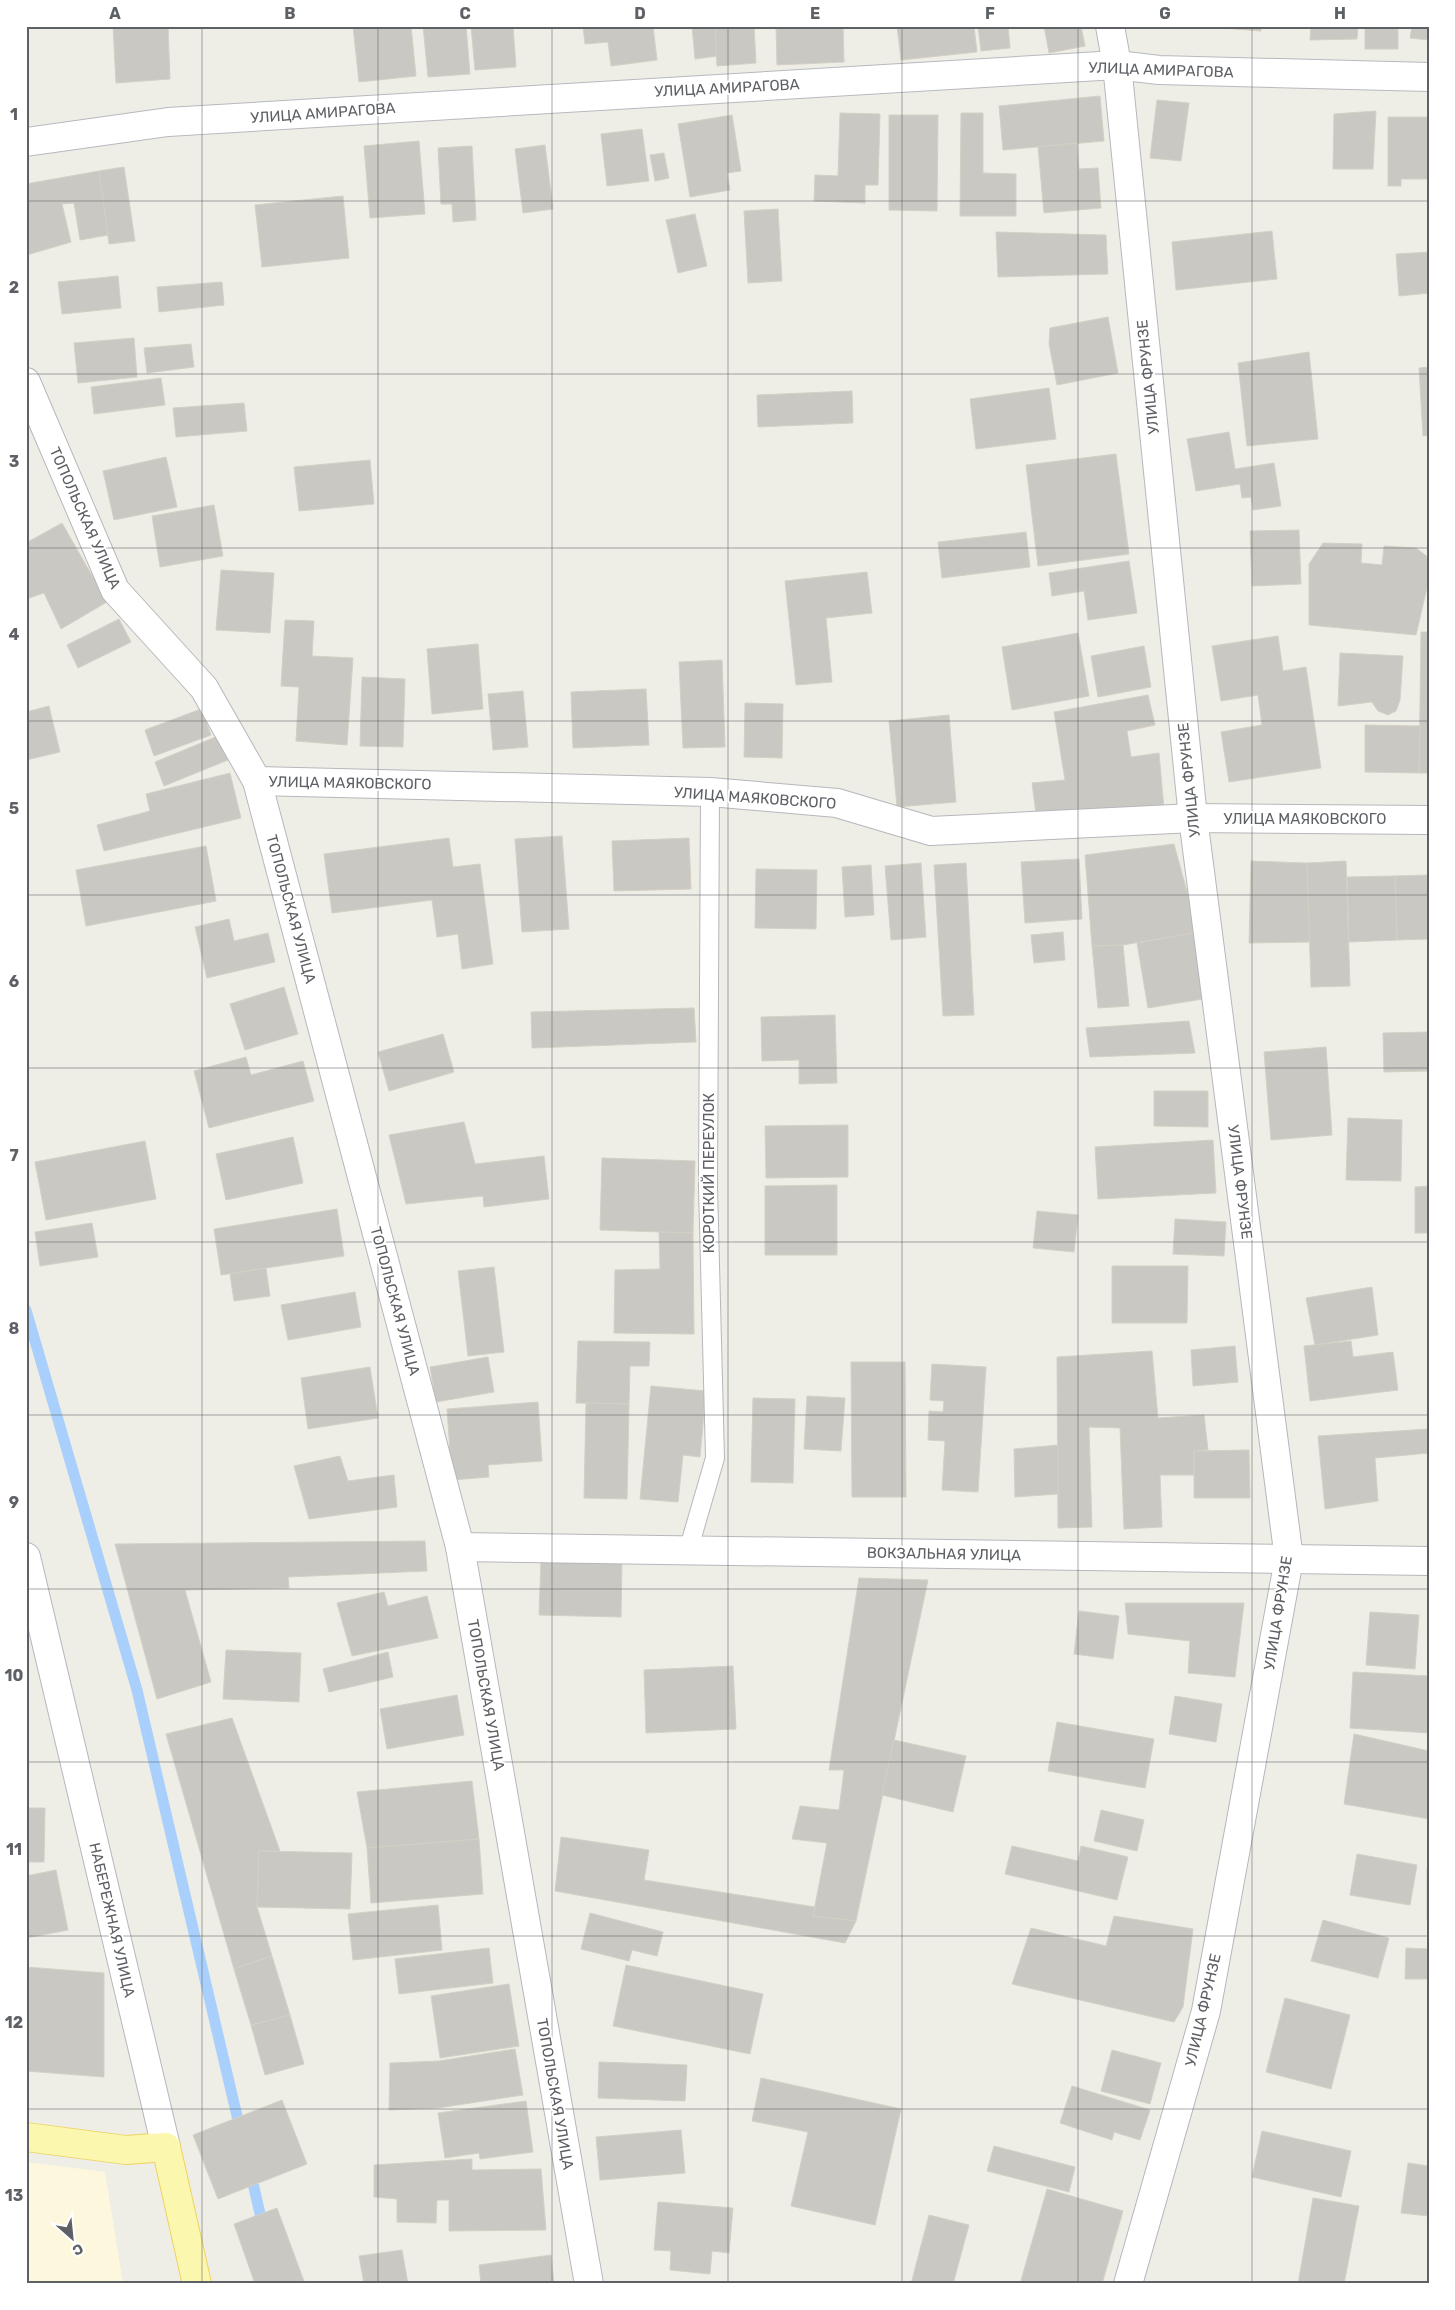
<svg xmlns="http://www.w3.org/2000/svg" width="1455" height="2310" viewBox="0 0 1455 2310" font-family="Rubik,sans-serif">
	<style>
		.commercial { fill: #fdf8dd }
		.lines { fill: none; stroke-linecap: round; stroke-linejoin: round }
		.stream { stroke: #a9d0fc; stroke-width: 11 }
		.building { fill: #cac8c2; stroke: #d4d0c4 }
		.lane-casing { stroke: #b6b7bc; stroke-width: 20 }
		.street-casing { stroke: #b6b7bc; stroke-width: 30 }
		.secondary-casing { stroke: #b7b9bf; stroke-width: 30 }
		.primary-casing { stroke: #ecd362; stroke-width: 30 }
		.lane { stroke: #fff; stroke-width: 18 }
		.street { stroke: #fff; stroke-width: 28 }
		.secondary { stroke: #fff; stroke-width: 28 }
		.primary { stroke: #fcf7ae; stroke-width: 28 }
		.grid { fill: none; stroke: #5d6065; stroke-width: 1; stroke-opacity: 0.55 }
		.labels { text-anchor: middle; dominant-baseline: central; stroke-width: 4; stroke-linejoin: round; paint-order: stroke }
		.street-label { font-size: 15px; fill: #5d6065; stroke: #fff }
		.neatline { fill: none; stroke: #5d6065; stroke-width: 2 }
		.grid-label { font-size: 16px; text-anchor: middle; font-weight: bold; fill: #5d6065 }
	</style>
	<rect width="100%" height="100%" fill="#efeee6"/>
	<path class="commercial" d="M26 2162 105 2172 123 2284H26Z"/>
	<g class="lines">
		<g class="stream">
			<path d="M26 1310 137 1690 241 2133"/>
			<path d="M250 2170 263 2227"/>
		</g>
	</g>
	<g class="building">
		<path d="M113 26H168L170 79 116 83Z"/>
		<path d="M353 26H411L416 76 359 82Z"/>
		<path d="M423 26H466L470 74 428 77Z"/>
		<path d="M471 26H513L516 67 475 70Z"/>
		<path d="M583 26H653L657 60 611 66 608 42 585 44Z"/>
		<path d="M692 26H715L718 56 695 59Z"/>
		<path d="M715 26H754L756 63 717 66Z"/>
		<path d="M776 26H843L844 62 777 65Z"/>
		<path d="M897 26H974L977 52 901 60Z"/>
		<path d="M978 26H1008L1010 48 981 51Z"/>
		<path d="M1044 26H1081L1085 46 1049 53Z"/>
		<path d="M1197 26H1261V31Z"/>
		<path d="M1311 26H1358L1357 39 1310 40Z"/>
		<rect x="1365" y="26" width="33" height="23"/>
		<path d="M1412 26H1429V40L1410 38Z"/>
		<path d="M1100 96 1104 141 1003 150 999 106Z"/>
		<path d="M1157 100 1189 103 1181 161 1150 158Z"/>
		<path d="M1376 111 1373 169H1333L1334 114Z"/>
		<path d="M840 113 880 114 878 185H865V203L814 201 815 175 838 176Z"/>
		<path d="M961 113H983V173L1016 174V216H960Z"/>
		<path d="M732 115 741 171 727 173 730 190 690 197 678 124Z"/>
		<path d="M889 115H938L937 211 889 210Z"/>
		<path d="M1388 117H1429V179H1401V186H1388Z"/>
		<path d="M642 129 649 181 607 186 601 134Z"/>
		<path d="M419 141 425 214 370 218 364 146Z"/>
		<path d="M1077 143 1079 169 1098 168 1101 208 1044 213 1038 147Z"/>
		<path d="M545 145 553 209 523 213 515 149Z"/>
		<path d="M472 146 476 220 453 222 452 204H441L438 148Z"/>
		<path d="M664 153 669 178 655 181 650 155Z"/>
		<path d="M124 167 135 241 109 244 99 171Z"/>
		<path d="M99 171 108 235 80 240 74 203 62 204 71 242 27 255 26 184Z"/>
		<path d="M343 196 349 258 262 267 255 205Z"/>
		<path d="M778 209 782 281 748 283 744 211Z"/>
		<path d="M695 214 707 266 678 273 666 220Z"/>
		<path d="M1272 231 1277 279 1176 290 1172 242Z"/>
		<path d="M996 232 1106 235 1108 274 998 277Z"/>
		<path d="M1429 252V293L1399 296 1396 254Z"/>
		<path d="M118 276 121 308 62 314 58 282Z"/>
		<path d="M222 282 224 305 159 312 157 287Z"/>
		<path d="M1108 317 1118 373 1057 385 1049 344 1050 328Z"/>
		<path d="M134 338 137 377 78 383 74 343Z"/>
		<path d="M191 344 194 367 147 373 144 348Z"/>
		<path d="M1309 352 1318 439 1247 446 1238 363Z"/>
		<path d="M1429 367V435L1423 436 1419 368Z"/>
		<path d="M161 378 165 405 94 414 91 387Z"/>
		<path d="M1049 388 1056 439 976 449 970 399Z"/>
		<path d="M852 391 853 423 758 427 757 395Z"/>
		<path d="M244 403 247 431 176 437 173 408Z"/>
		<path d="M1229 432 1235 469 1274 463 1281 506 1253 510 1251 497 1242 498 1240 484 1196 491 1187 439Z"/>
		<path d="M1116 454 1129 554 1038 566 1026 465Z"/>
		<path d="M166 457 177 507 114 520 103 471Z"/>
		<path d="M370 460 374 504 299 511 294 467Z"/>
		<path d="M214 505 223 556 160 567 152 516Z"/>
		<path d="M62 523 107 602 61 629 44 593 26 599V543Z"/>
		<path d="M1299 530 1301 584 1252 586 1250 531Z"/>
		<path d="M1026 532 1030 567 942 578 938 542Z"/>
		<path d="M1323 543 1362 544 1361 563 1382 565 1384 546 1416 548 1429 558V579L1416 635 1309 625V564Z"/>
		<path d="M1129 561 1137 613 1088 620 1084 591 1052 596 1049 573Z"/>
		<path d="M221 570 274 573 270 633 216 630Z"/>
		<path d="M867 572 872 613 826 618 832 682 796 685 785 581Z"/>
		<path d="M119 619 131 642 78 668 67 645Z"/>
		<path d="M285 620 314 621 312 656 353 658 347 745 296 741 299 687 281 686Z"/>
		<path d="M1421 632H1429V773H1419Z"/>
		<path d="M1078 633 1089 696 1012 710 1002 647Z"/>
		<path d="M1278 636 1283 671 1306 667 1321 768 1229 782 1221 732 1262 725 1258 695 1221 701 1212 646Z"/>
		<path d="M478 644 483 709 432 714 427 649Z"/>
		<path d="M1144 646 1151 687 1098 697 1091 656Z"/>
		<path d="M1340 653 1403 656 1400 700 1396 711 1388 715 1378 711 1372 702 1338 706Z"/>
		<path d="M722 660 725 747 683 748 679 662Z"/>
		<path d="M362 677 405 679 403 747 360 746Z"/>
		<path d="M646 689 649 745 573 748 571 692Z"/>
		<path d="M523 691 528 747 493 750 488 694Z"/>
		<path d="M1148 695 1155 725 1127 731 1131 757 1159 753 1164 808 1036 814 1032 783 1065 780 1054 712Z"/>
		<path d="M745 703 783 704 782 758 744 757Z"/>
		<path d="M49 706 60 752 26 760V712Z"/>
		<path d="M201 709 211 735 154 756 145 730Z"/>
		<path d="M949 715 956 802 897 807 889 721Z"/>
		<path d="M1365 725 1420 726 1419 773 1365 772Z"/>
		<path d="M218 736 228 760 164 786 155 762Z"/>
		<path d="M230 773 241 818 104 851 97 825 150 811 146 794Z"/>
		<path d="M562 836 569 929 522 932 515 839Z"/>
		<path d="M449 838 453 867 480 864 493 964 462 969 458 934 437 937 432 900 332 913 324 854Z"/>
		<path d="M689 838 691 889 614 891 612 841Z"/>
		<path d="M1174 844 1198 932 1123 945 1092 946 1085 855Z"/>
		<path d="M206 846 216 901 86 926 76 870Z"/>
		<path d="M1079 859 1082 919 1025 923 1021 862Z"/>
		<path d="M1251 861 1307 863 1310 942 1249 943Z"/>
		<path d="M1346 861 1350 986 1311 987 1307 863Z"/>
		<path d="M921 863 926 937 891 940 885 866Z"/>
		<path d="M966 863 974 1015 943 1016 934 865Z"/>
		<path d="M871 865 874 915 845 917 842 867Z"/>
		<path d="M756 869 817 870 816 929 755 928Z"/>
		<path d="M1429 875V939L1397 940 1395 876Z"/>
		<path d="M1395 876 1397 940 1349 942 1347 877Z"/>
		<path d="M229 919 234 941 268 933 275 962 207 978 195 927Z"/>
		<path d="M1063 932 1065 960 1034 963 1031 935Z"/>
		<path d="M1198 932 1209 998 1148 1008 1137 943Z"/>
		<path d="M1123 945 1129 1006 1098 1008 1092 946Z"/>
		<path d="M284 987 298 1034 245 1050 230 1004Z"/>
		<path d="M694 1008 696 1042 532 1048 531 1012Z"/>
		<path d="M835 1015 837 1083 799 1084V1060L762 1061 761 1017Z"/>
		<path d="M1189 1021 1195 1053 1090 1057 1086 1028Z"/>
		<path d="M1429 1032V1071L1384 1072 1383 1033Z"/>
		<path d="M443 1034 454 1072 389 1091 378 1052Z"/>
		<path d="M1326 1047 1332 1135 1271 1140 1264 1052Z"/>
		<path d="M246 1057 251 1075 303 1061 314 1101 209 1128 194 1071Z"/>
		<path d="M1154 1091H1208V1127L1154 1126Z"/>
		<path d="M1348 1118 1402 1120 1401 1181 1346 1180Z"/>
		<path d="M464 1122 475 1164 544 1156 549 1199 484 1207 483 1196 406 1204 389 1135Z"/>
		<path d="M848 1125V1177L766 1178 765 1126Z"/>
		<path d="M293 1137 303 1183 226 1200 216 1154Z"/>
		<path d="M1213 1140 1216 1193 1098 1199 1095 1147Z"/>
		<path d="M145 1141 156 1199 46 1220 35 1162Z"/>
		<path d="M602 1158 695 1161 693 1233 600 1230Z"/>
		<path d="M837 1185V1255H765V1186Z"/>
		<path d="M1429 1186V1233H1415V1187Z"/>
		<path d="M337 1209 344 1256 221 1275 214 1229Z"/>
		<path d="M1037 1211 1078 1215 1074 1252 1033 1248Z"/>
		<path d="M1175 1219 1226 1222 1224 1256 1173 1254Z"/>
		<path d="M92 1223 98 1257 40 1266 35 1232Z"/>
		<path d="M659 1232 693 1233 694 1334 614 1333 615 1270 660 1269Z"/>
		<path d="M1112 1266H1188L1187 1323H1112Z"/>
		<path d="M494 1267 504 1352 468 1356 458 1271Z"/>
		<path d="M266 1268 270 1296 234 1301 230 1274Z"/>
		<path d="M1372 1287 1378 1335 1315 1345 1306 1298Z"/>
		<path d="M355 1292 361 1327 288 1340 281 1305Z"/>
		<path d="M578 1341 650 1342 649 1366H630L629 1404 576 1403Z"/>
		<path d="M1351 1341 1353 1357 1393 1352 1398 1390 1310 1401 1304 1346Z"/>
		<path d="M1235 1346 1238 1382 1193 1386 1191 1350Z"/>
		<path d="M1152 1351 1158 1418 1204 1415 1208 1450 1194 1451V1475H1160L1162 1527 1124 1529 1120 1428 1089 1427 1092 1527 1058 1528 1057 1357Z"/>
		<path d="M488 1357 494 1392 436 1402 430 1367Z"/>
		<path d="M851 1362H905L906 1497H852Z"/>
		<path d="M932 1364 986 1367 978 1492 942 1490 945 1441 928 1440 929 1411 943 1412 944 1401 930 1400Z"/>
		<path d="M370 1367 378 1418 308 1429 301 1378Z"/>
		<path d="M651 1386 706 1391 700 1457 683 1455 678 1502 640 1499Z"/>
		<path d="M807 1396 845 1398 841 1451 804 1449Z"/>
		<path d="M753 1398 795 1399 793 1483 751 1482Z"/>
		<path d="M538 1402 542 1461 488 1465 489 1477 452 1480 447 1409Z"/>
		<path d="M586 1403 629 1404 627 1499 584 1498Z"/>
		<path d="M1429 1429V1453L1375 1458 1378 1501 1325 1509 1318 1436Z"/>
		<path d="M1058 1445V1494L1015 1497 1014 1449Z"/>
		<path d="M1249 1450 1250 1498H1194V1451Z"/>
		<path d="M340 1456 348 1481 394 1475 397 1507 309 1519 294 1466Z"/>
		<path d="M425 1541 427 1571 288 1577 289 1588 185 1590 211 1682 157 1699 115 1544Z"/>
		<path d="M541 1560 622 1562 621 1617 539 1615Z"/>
		<path d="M859 1578 928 1580 856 1921 813 1916 827 1843 792 1839 800 1806 839 1810 844 1770H829Z"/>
		<path d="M384 1592 388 1606 427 1596 438 1638 352 1656 337 1603Z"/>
		<path d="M1125 1603H1244L1235 1677 1188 1673 1190 1641 1128 1634Z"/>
		<path d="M1079 1611 1119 1616 1113 1659 1074 1654Z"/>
		<path d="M1370 1612 1419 1615 1415 1669 1366 1665Z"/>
		<path d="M226 1650 301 1653 299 1702 223 1699Z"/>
		<path d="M388 1652 393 1677 329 1692 323 1669Z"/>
		<path d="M733 1666 736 1729 646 1733 644 1670Z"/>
		<path d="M1353 1672 1429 1676V1733L1350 1728Z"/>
		<path d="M457 1695 464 1735 387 1749 380 1709Z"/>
		<path d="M1175 1696 1222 1704 1216 1742 1169 1734Z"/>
		<path d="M232 1718 280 1851H259L257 1907 272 1956 234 1969 166 1734Z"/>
		<path d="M1057 1722 1154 1739 1145 1788 1048 1771Z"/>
		<path d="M1354 1734 1429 1751V1819L1344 1804Z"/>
		<path d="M894 1740 966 1756 953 1812 882 1795Z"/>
		<path d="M472 1781 479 1839 367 1848 357 1792Z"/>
		<path d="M26 1808H45L44 1862H26Z"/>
		<path d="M1101 1810 1144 1820 1137 1851 1094 1841Z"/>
		<path d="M561 1837 649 1850 644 1880 815 1907 813 1916 856 1921 845 1943 555 1891Z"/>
		<path d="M479 1839 483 1894 371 1903 367 1848Z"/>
		<path d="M1012 1846 1078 1861 1081 1846 1128 1857 1117 1900 1005 1874Z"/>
		<path d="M259 1851 352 1853 350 1909 257 1907Z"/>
		<path d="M1357 1854 1417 1865 1410 1905 1350 1895Z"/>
		<rect x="1427" y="1869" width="2" height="51"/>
		<path d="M56 1870 68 1930 26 1938V1876Z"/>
		<path d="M438 1905 442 1950 353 1960 348 1914Z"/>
		<path d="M590 1913 663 1932 657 1956 632 1950 629 1961 581 1949Z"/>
		<path d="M1114 1916 1193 1929 1183 2007 1174 2022 1012 1984 1031 1928 1106 1946Z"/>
		<path d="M1323 1920 1389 1938 1378 1978 1311 1961Z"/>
		<path d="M489 1948 493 1983 399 1994 395 1959Z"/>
		<path d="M1406 1948 1429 1949V1979H1405Z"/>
		<path d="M272 1956 290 2015 251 2025 234 1969Z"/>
		<path d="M626 1965 763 1994 750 2054 613 2026Z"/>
		<path d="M26 1967 104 1973V2077L26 2071Z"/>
		<path d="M509 1984 519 2046 440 2058 431 1996Z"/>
		<path d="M1285 1998 1350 2015 1331 2089 1266 2072Z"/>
		<path d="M290 2015 304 2064 265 2075 251 2025Z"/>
		<path d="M515 2049 523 2095 438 2108 389 2110 390 2063 439 2061Z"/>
		<path d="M1112 2050 1161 2063 1150 2104 1101 2091Z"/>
		<path d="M599 2062 687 2065 685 2101 598 2098Z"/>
		<path d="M761 2078 901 2109 875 2225 791 2206 808 2132 752 2121Z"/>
		<path d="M1072 2086 1150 2110 1140 2140 1114 2132 1112 2140 1060 2123Z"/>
		<path d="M282 2100 307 2164 218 2199 193 2135Z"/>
		<path d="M526 2101 533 2152 480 2159 479 2153 445 2158 438 2113Z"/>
		<path d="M681 2130 685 2173 600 2180 596 2137Z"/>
		<path d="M1262 2131 1351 2151 1341 2197 1252 2177Z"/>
		<path d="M994 2146 1075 2167 1069 2192 987 2171Z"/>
		<path d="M472 2159V2170L541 2169 546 2230 449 2231V2200H437L436 2223 397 2222V2199L374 2197V2165Z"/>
		<path d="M1408 2163 1429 2166V2216L1401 2213Z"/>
		<path d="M1047 2189 1123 2211 1102 2284H1020Z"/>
		<path d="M1313 2198 1359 2206 1344 2284H1298Z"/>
		<path d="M658 2202 733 2208 729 2253 712 2251 710 2274 670 2270 671 2251 654 2250Z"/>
		<path d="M277 2208 305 2284H255L234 2224Z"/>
		<path d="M929 2215 969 2225 953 2284H911Z"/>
		<path d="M402 2250 408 2284H364L359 2256Z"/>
		<path d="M551 2255 554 2284H481L479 2265Z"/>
	</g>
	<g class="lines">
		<defs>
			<path id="lane" d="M688 1551 715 1458 708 1187 710 792"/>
			<g id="street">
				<path d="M1110 26 1117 65 1193 818 1289 1559 1206 2011 1128 2284"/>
				<path d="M26 382 115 590 204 688 257 781 460 1547 589 2284"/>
				<path d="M257 781 710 792 837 803 931 831 1193 818 1429 820"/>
				<path d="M460 1547 1429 1561"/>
				<path d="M26 1557 166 2147"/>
			</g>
			<path id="secondary" d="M26 142 168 122 1117 65 1159 70 1429 77"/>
			<path id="primary" d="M26 2137 126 2150 166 2147 197 2284"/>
		</defs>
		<use href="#lane" class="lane-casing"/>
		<use href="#street" class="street-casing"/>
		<use href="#secondary" class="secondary-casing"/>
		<use href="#primary" class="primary-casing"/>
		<use href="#lane" class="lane"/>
		<use href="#street" class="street"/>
		<use href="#secondary" class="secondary"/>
		<use href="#primary" class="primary"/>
	</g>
	<path class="grid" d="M202 26V2284M378 26V2284M552 26V2284M728 26V2284M902 26V2284M1078 26V2284M1252 26V2284M26 201H1429M26 374H1429M26 548H1429M26 721H1429M26 895H1429M26 1068H1429M26 1242H1429M26 1415H1429M26 1589H1429M26 1762H1429M26 1936H1429M26 2109H1429"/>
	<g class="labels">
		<g class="street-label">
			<text transform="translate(1161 70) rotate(2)">УЛИЦА АМИРАГОВА</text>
			<text transform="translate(727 88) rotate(-3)">УЛИЦА АМИРАГОВА</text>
			<text transform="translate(323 113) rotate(-4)">УЛИЦА АМИРАГОВА</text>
			<text transform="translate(1148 377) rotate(-96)">УЛИЦА ФРУНЗЕ</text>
			<text transform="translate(85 518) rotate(66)">ТОПОЛЬСКАЯ УЛИЦА</text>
			<text transform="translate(1189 780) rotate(-96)">УЛИЦА ФРУНЗЕ</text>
			<text transform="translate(350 783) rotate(1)">УЛИЦА МАЯКОВСКОГО</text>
			<text transform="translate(755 798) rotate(4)">УЛИЦА МАЯКОВСКОГО</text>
			<text x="1305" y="819">УЛИЦА МАЯКОВСКОГО</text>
			<text transform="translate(291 909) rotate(75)">ТОПОЛЬСКАЯ УЛИЦА</text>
			<text transform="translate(709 1173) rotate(-90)">КОРОТКИЙ ПЕРЕУЛОК</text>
			<text transform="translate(1240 1182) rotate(83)">УЛИЦА ФРУНЗЕ</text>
			<text transform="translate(395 1301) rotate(75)">ТОПОЛЬСКАЯ УЛИЦА</text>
			<text transform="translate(944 1554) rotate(1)">ВОКЗАЛЬНАЯ УЛИЦА</text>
			<text transform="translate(1278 1613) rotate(-81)">УЛИЦА ФРУНЗЕ</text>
			<text transform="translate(486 1695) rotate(80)">ТОПОЛЬСКАЯ УЛИЦА</text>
			<text transform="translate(112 1920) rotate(77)">НАБЕРЕЖНАЯ УЛИЦА</text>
			<text transform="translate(1203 2010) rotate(-77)">УЛИЦА ФРУНЗЕ</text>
			<text transform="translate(555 2094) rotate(80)">ТОПОЛЬСКАЯ УЛИЦА</text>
		</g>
	</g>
	<rect width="1455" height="2310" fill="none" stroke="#ffffff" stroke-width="55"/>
	<g transform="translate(72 2238) rotate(153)" stroke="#ffffff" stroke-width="4" paint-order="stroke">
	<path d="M0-4L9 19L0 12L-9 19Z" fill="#5d6065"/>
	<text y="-8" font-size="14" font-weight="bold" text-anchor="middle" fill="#5d6065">С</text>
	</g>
	<rect x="28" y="28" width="1400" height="2254" class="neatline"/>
	<g class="grid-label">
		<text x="115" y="19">A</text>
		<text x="290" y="19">B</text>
		<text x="465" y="19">C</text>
		<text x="640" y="19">D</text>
		<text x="815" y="19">E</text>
		<text x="990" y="19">F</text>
		<text x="1165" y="19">G</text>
		<text x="1340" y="19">H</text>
		<text x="14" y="120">1</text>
		<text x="14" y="293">2</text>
		<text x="14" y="467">3</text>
		<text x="14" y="640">4</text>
		<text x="14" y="814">5</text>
		<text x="14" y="987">6</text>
		<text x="14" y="1161">7</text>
		<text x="14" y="1334">8</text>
		<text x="14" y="1508">9</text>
		<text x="14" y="1681">10</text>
		<text x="14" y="1855">11</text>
		<text x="14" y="2028">12</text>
		<text x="14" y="2201">13</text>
	</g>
</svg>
